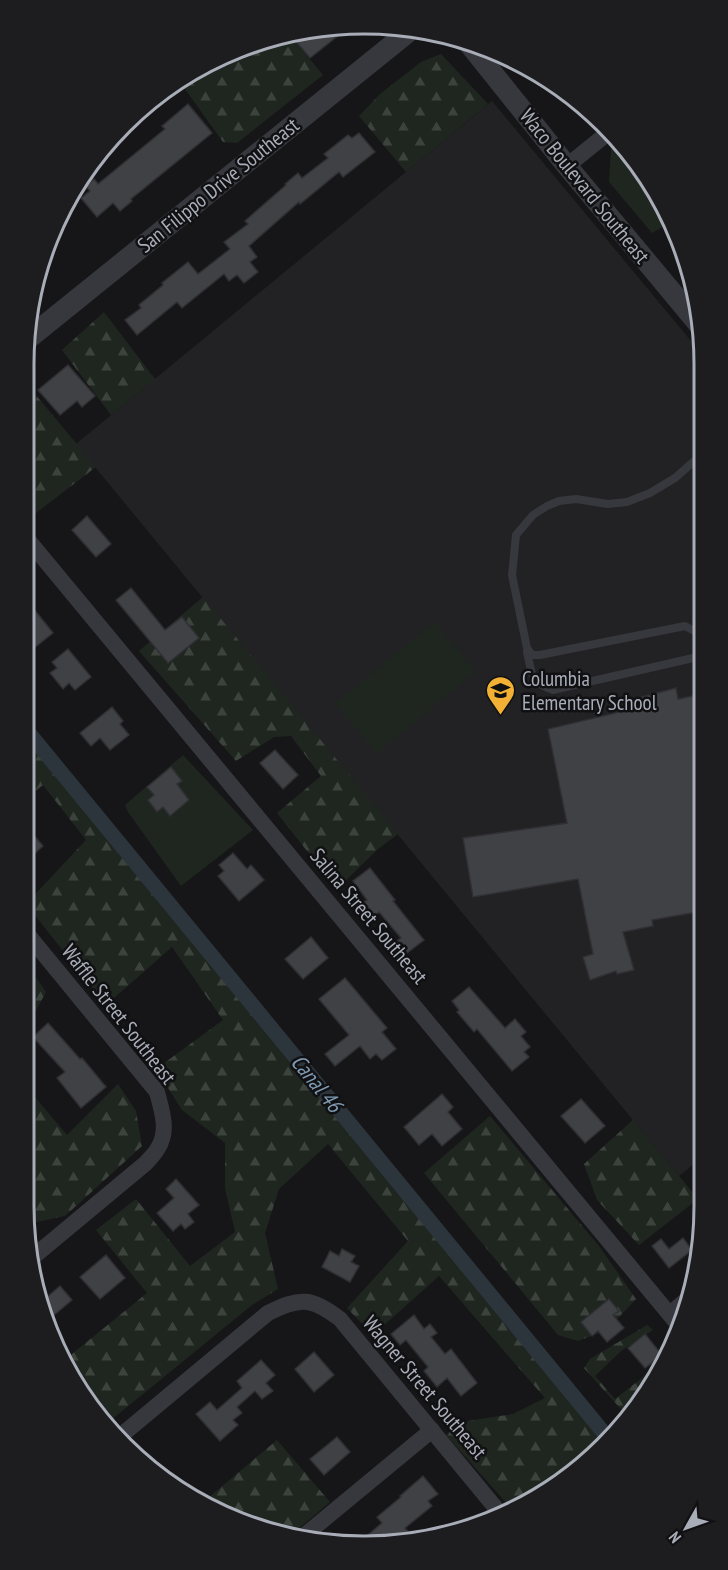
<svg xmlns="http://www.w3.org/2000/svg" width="728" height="1570" viewBox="0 0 728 1570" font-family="'PT Sans Narrow',sans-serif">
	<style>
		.built { fill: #222225 }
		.green { fill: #1e261f }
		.forest { fill: url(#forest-firs) }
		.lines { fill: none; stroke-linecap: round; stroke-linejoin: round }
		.canal { stroke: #2c353c; stroke-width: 15 }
		.building { fill: #404145; stroke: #303034; stroke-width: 1.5 }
		.service { stroke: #37383d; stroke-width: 8 }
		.minor { stroke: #37383d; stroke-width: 16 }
		.tertiary { stroke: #37383d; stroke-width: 21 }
		.labels { text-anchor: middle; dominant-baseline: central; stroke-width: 5; stroke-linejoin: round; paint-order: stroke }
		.street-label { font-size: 21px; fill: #a8adb8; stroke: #111113 }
		.poi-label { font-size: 21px; fill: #a8adb8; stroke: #111113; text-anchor: start }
		.water-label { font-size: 22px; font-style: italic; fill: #7f9bb3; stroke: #111113 }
		.rim { fill: none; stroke: #a8adb8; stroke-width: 3 }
	</style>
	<defs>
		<pattern id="forest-firs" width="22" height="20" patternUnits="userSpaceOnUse" patternTransform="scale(1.5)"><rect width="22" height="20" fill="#1e261f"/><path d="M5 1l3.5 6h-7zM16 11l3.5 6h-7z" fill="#3c433d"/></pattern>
	</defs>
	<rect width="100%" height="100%" fill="#161618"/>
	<path class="built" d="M492 101 701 353 704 1156 679 1176 76 444Z"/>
	<g class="green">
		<path d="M618 141 634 157 671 222 652 233 609 182 611 148Z"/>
		<path d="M434 622 476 671 377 754 335 704Z"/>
		<path d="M183 755 253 830 181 886 128 812 125 805Z"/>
	</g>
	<g class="forest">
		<path d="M292 38 323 75 237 143 223 142 182 85 234 50Z"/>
		<path d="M441 54 488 104 406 172 359 116 380 94 421 62Z"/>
		<path d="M104 312 155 379 111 415 62 350Z"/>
		<path d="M25 382 96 467 32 516 24 507Z"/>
		<path d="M203 597 398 834 378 849 337 889 277 813 321 776 291 736 274 737 236 761 139 651Z"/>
		<path d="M24 733 606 1442 534 1501 511 1508 446 1435 461 1422 513 1414 545 1398 439 1276 373 1335 347 1308 408 1241 328 1144 279 1189 265 1233 278 1289 252 1305 105 1425 67 1358 147 1293 96 1230 136 1199 190 1266 235 1232 225 1188V1143L182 1110 156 1069 223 1020 172 947 106 1005 26 904 86 840 43 785 24 800Z"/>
		<path d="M27 965 46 992 30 1022 24 1028V967Z"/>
		<path d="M24 1084 67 1135 118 1084 136 1111 142 1146 65 1216 27 1224 24 1206Z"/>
		<path d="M490 1116 599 1246 636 1299 607 1330 578 1341 558 1335 424 1173Z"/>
		<path d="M633 1120 698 1199 639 1245 597 1200 584 1164Z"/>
		<path d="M647 1325 653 1330 621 1351 595 1376 615 1399 647 1374 658 1368 628 1417 584 1368 590 1359Z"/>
		<path d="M277 1440 330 1502 290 1536 202 1503Z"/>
	</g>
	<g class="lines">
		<path class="canal" d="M24 727 609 1439"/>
	</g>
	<g class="building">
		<path d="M349 27 310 58 293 38 311 34Z"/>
		<path d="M188 104 212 133 131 199 132 201 120 211 113 203 97 217 81 198 90 191 86 186 94 179 98 184 165 129 162 126Z"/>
		<path d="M359 133 375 152 343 177 339 172 300 204 299 202 249 246 257 257 250 262 258 272 244 283 237 275 229 281 224 274 182 308 177 302 137 335 125 320 141 308 139 305 163 285 162 283 188 262 198 274 230 249 224 242 248 224 245 221 286 185 285 184 298 173 302 178 328 158 324 154 348 135 352 138Z"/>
		<path d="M68 365 95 396 82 407 77 401 60 415 38 390Z"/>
		<path d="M87 516 111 544 96 557 72 530Z"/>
		<path d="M131 588 165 630 182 617 199 638 168 663 116 600Z"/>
		<path d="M33 608 53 633 24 656V615Z"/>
		<path d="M68 649 91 677 75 690 69 683 63 689 50 673 57 668 52 662Z"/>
		<path d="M676 688 678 699 702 694 703 781 697 782 703 807V911L652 920 653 926 623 932 634 970 617 974 616 971 590 980 583 957 593 954 578 879 473 897 463 838 567 823 548 729 624 711 623 702Z"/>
		<path d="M112 707 123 721 120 724 129 735 110 750 100 738 91 746 80 733Z"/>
		<path d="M275 750 298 775 283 789 260 763Z"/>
		<path d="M171 767 182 781 177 784 189 800 170 816 163 807 157 812 148 800 154 795 147 787Z"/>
		<path d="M24 824 43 846 24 863Z"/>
		<path d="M233 853 247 869 251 865 264 880 239 901 218 876 224 871 219 865Z"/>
		<path d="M370 868 395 900 393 901 424 940 407 953 397 941 401 938 379 912 375 916 364 902 367 900 353 881Z"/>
		<path d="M311 937 328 958 303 979 285 959Z"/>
		<path d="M345 978 387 1028 382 1032 396 1049 382 1060 376 1054 370 1059 360 1046 335 1066 325 1054 349 1035 319 999Z"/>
		<path d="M469 987 505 1028 515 1019 526 1032 521 1036 530 1047 524 1052 529 1057 512 1071 477 1029 474 1032 457 1012 459 1010 452 1001Z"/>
		<path d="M48 1023 80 1059 82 1058 106 1087 81 1108 57 1078 65 1072 33 1037Z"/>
		<path d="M442 1094 453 1107 448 1112 462 1129 442 1146 432 1134 419 1145 404 1127Z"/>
		<path d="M581 1099 605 1126 585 1143 561 1116Z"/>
		<path d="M176 1179 199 1205 188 1214 194 1222 185 1229 181 1224 173 1231 157 1213 174 1198 166 1189Z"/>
		<path d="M683 1238 692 1250 669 1268 652 1246 661 1239 669 1249Z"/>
		<path d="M342 1249 355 1256 351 1262 359 1266 350 1282 322 1267 330 1251 339 1256Z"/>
		<path d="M106 1255 125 1278 100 1299 80 1277Z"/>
		<path d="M60 1286 72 1300 47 1321 42 1315 40 1303Z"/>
		<path d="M609 1299 619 1311 613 1315 624 1328 607 1342 598 1331 592 1336 581 1322Z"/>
		<path d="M414 1315 424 1329 430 1324 437 1333 431 1337 445 1354 451 1349 477 1383 461 1396 447 1378 437 1387 424 1371 428 1367 406 1340 400 1345 391 1334Z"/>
		<path d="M645 1334 662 1355 645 1368 628 1348Z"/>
		<path d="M314 1352 334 1375 314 1392 295 1369Z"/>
		<path d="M261 1360 275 1375 266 1383 273 1391 262 1399 255 1391 237 1407 242 1413 233 1420 238 1425 220 1441 196 1414 210 1402 217 1410 242 1388 237 1381Z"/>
		<path d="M337 1437 350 1452 324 1475 310 1459Z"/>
		<path d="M423 1476 438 1494 428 1501 432 1506 405 1528 412 1536 404 1543 375 1542 369 1534 382 1523 377 1517 401 1497 400 1496Z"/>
	</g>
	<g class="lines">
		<g class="service">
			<path d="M701 455 675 478 650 493 627 502 608 504 576 499 559 501 547 506 533 515 516 535 512 575 527 648 532 655H540L685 626 702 635"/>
			<path d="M527 652C532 674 530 682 553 690L702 656"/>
		</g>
		<g class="minor">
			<path d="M567 166 609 132"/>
			<path d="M24 535 680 1327"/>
			<path d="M24 930 157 1092C162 1111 169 1131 158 1148 155 1154 150 1158 146 1163L33 1257"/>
			<path d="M670 1314 685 1301"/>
			<path d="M118 1438 268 1313C300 1297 311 1297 340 1319L499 1512"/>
			<path d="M299 1540 432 1430"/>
		</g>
		<g class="tertiary">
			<path d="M470 45 567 166 701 327"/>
			<path d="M29 338 407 33"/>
		</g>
	</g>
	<defs>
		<symbol id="school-pin" viewBox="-11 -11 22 30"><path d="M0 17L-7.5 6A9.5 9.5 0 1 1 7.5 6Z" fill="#f2b134" stroke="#111113"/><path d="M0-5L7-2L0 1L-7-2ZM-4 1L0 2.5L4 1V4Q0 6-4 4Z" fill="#111"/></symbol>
	</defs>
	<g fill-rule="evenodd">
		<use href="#school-pin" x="484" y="674" width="33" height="45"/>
	</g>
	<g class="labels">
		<g class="street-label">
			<text transform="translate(218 185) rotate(-39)">San Filippo Drive Southeast</text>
			<text transform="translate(585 186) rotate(51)">Waco Boulevard Southeast</text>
			<text transform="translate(369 916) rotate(50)">Salina Street Southeast</text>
			<text transform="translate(119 1014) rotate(52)">Waffle Street Southeast</text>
			<text transform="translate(425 1387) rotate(50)">Wagner Street Southeast</text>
		</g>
		<g class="poi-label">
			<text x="522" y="678">Columbia<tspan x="522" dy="24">Elementary School</tspan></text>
		</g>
		<g class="water-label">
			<text transform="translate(317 1083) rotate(51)">Canal 46</text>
		</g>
	</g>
	<path d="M0 0H728V1570H0ZM364 34H364A330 330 0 0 1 694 364V1206A330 330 0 0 1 364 1536H364A330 330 0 0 1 34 1206V364A330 330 0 0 1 364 34Z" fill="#1d1d20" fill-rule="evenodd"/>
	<path class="rim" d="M364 34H364A330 330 0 0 1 694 364V1206A330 330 0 0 1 364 1536H364A330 330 0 0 1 34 1206V364A330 330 0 0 1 364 34Z"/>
	<g transform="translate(686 1528) rotate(230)" stroke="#111113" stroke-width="4.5" paint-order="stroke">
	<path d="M0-4.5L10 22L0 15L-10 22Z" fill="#a8adb8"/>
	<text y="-9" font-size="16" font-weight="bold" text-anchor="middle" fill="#a8adb8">N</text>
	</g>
</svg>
